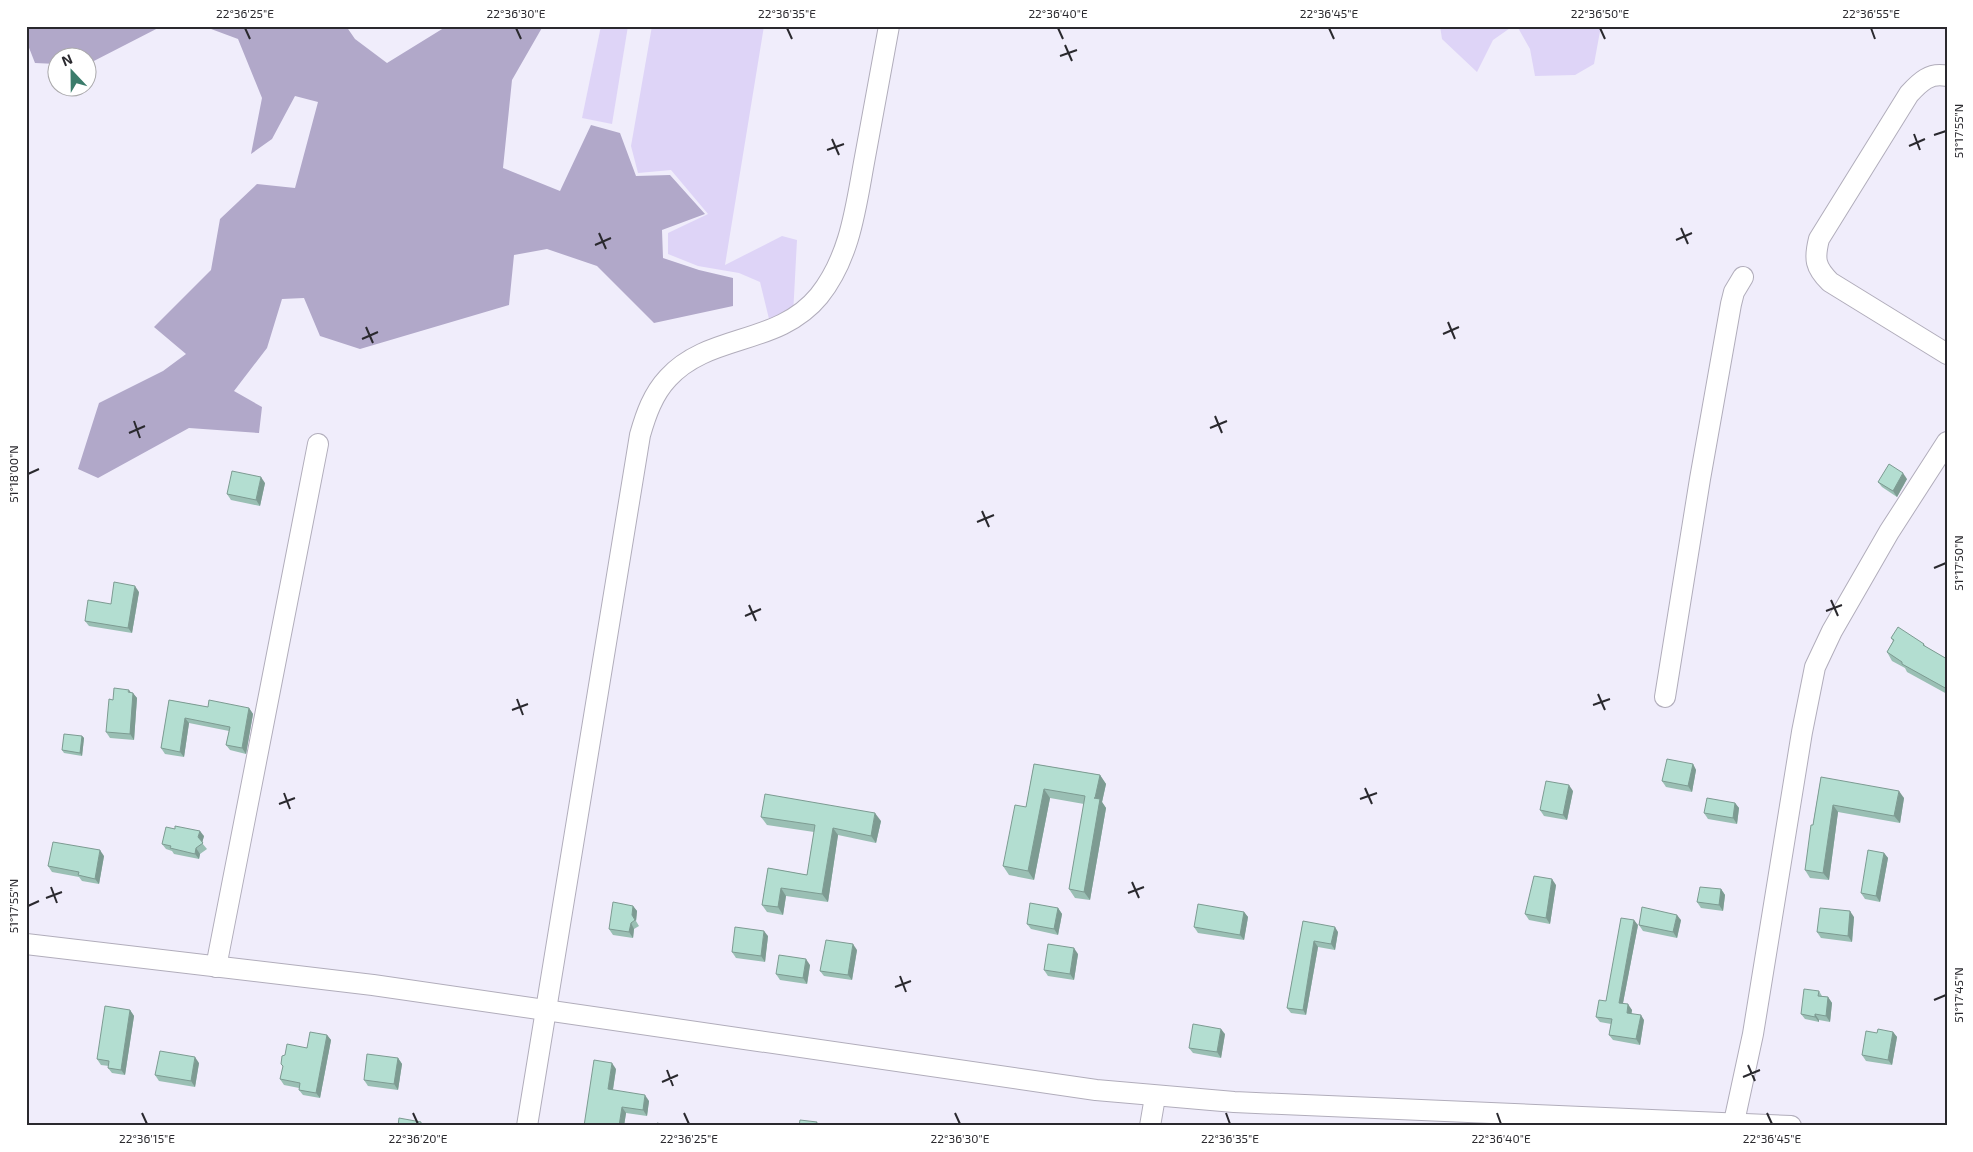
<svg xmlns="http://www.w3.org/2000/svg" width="1973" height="1152" viewBox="0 0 1973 1152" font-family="'Exo 2',sans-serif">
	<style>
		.green { fill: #ded4f7 }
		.forest { fill: #b1a8c9 }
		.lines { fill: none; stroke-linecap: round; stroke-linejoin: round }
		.minor-casing { stroke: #b1adbb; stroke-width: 22 }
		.minor { stroke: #fff; stroke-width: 20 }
		.wall { fill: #9abfb4 }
		.shaded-wall { fill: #7d9b92 }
		.building { fill: #b3ded1; stroke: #7d9b92 }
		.ticks { fill: none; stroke: #2a292e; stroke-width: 2 }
		.neatline { fill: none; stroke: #2a292e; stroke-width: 2 }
		.ticks-label { font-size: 12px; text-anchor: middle; fill: #2a292e }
	</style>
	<rect width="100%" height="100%" fill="#f0edfb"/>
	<g class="green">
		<path d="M601 26H628L612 124 582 118Z"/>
		<path d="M652 26H764L725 265 782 236 797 240 793 315 770 323 760 282 739 273 698 266 668 254V233L708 214 671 170 638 173 631 146Z"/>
		<path d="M1440 26H1513L1493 40 1477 72 1442 39Z"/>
		<path d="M1517 26H1601L1594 64 1575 75 1535 76 1530 49Z"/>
	</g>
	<g class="forest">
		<path d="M26 26H162L88 64V58H58L57 64 35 63 26 40Z"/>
		<path d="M203 26H346L355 39 387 63 447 26H543L512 80 503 168 560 191 591 125 620 133 636 176 670 175 705 214 662 230 663 258 699 270 733 278V306L654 323 597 266 547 249 514 255 509 305 360 349 320 336 304 298 282 299 267 348 234 391 262 407 259 433 189 428 98 478 78 469 99 403 163 371 186 354 154 327 211 270 220 219 257 184 295 188 318 102 295 96 272 139 251 154 262 98 238 39Z"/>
	</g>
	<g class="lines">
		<defs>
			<g id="minor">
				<path d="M1947 76C1930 72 1920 82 1909 94L1819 239C1814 259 1815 267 1830 282L1947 354"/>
				<path d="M1665 697 1700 479 1731 304 1734 292 1743 277"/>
				<path d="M26 944 373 985 1096 1090 1234 1102 1791 1126"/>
				<path d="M216 967 318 444"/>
				<path d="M1734 1122 1753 1034 1802 732 1815 667 1832 631 1889 532 1947 442"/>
				<path d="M527 1126 640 435C646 414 653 394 668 378 709 333 778 346 819 296 851 256 856 205 865 157 873 113 881 70 889 26"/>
				<path d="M1150 1126 1155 1097"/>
			</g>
		</defs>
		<use href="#minor" class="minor-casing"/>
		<use href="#minor" class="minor"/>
	</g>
	<g class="wall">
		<path d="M1907 479 1897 497 1882 487 1878 482Z"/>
		<path d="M265 483 260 506 231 500 227 494Z"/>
		<path d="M139 592 132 633 89 626 85 621 111 604Z"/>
		<path d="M1891 638 1924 644 1926 647 1947 659V694L1907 672 1905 668 1892 661 1887 652 1893 641Z"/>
		<path d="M131 692 137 698 134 740 110 738 106 732 113 700Z"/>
		<path d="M169 700 208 707 249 708 253 714 246 754 230 750 226 745 229 731 189 723 184 757 165 754 161 748Z"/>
		<path d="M82 736 84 738 82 756 64 753 62 750Z"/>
		<path d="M1034 764 1100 775 1106 784 1102 802 1106 808 1090 900 1075 898 1069 889 1084 804 1050 798 1034 880 1009 875 1003 866 1026 807Z"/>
		<path d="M1693 764 1696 770 1692 792 1666 787 1662 781Z"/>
		<path d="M1821 777 1904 798 1900 823 1838 812 1829 880 1810 878 1805 870Z"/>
		<path d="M1573 791 1567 820 1544 816 1540 810Z"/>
		<path d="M1735 803 1739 808 1737 824 1708 819 1704 813Z"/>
		<path d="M761 817 881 821 876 843 838 835 828 902 786 896 783 915 767 912 762 905 768 868 807 875 814 832 767 825Z"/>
		<path d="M204 836 202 843 207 849 200 854 199 859 174 854 172 851 166 849 162 844Z"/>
		<path d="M1884 853 1888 858 1880 902 1865 899 1861 893Z"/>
		<path d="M104 856 99 884 82 881 79 877 52 872 48 866Z"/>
		<path d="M1556 885 1550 924 1529 920 1525 914Z"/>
		<path d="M1721 889 1725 895 1723 911 1701 908 1697 902Z"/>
		<path d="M633 906 637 911 636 921 639 926 634 929 633 938 613 935 609 929Z"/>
		<path d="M1058 908 1062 914 1058 935 1031 929 1027 924Z"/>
		<path d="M1244 912 1248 917 1244 940 1198 933 1194 927Z"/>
		<path d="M1854 917 1852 942 1821 938 1817 932Z"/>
		<path d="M1681 920 1677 938 1643 931 1639 925Z"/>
		<path d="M1303 921 1338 932 1335 950 1318 947 1306 1015 1291 1013 1287 1008Z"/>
		<path d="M1638 925 1623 1003 1632 1010 1631 1013 1644 1020 1640 1045 1613 1040 1609 1035 1611 1024 1600 1022 1596 1017 1606 1001Z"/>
		<path d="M768 936 765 962 736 958 732 952Z"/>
		<path d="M857 950 852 980 824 976 820 971Z"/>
		<path d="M1078 954 1074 980 1048 976 1044 970Z"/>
		<path d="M810 965 807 984 780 980 776 974Z"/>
		<path d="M1819 991 1822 996 1828 997 1832 1003 1830 1022 1819 1020V1022L1805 1019 1801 1014Z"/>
		<path d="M130 1010 134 1016 125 1075 112 1073 108 1068 109 1066 101 1065 97 1059Z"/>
		<path d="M1893 1032 1897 1037 1892 1065 1866 1061 1862 1055 1877 1033Z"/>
		<path d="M1225 1034 1221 1058 1193 1053 1189 1048Z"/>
		<path d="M327 1035 331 1040 320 1098 303 1095 299 1090V1088L284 1085 280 1079 283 1067 281 1064Z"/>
		<path d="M398 1058 402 1064 398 1090 368 1086 364 1080Z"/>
		<path d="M199 1063 195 1087 159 1081 155 1075Z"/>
		<path d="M616 1069 613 1090 649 1101 647 1116 626 1113 624 1126H584Z"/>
	</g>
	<g class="shaded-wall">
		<path d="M1903 473 1907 479 1897 497 1893 491Z"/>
		<path d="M261 477 265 483 260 506 256 500Z"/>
		<path d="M135 586 139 592 132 633 128 628Z"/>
		<path d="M129 690 133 695V693L137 698 134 740 130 734Z"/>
		<path d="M249 708 253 714 246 754 242 748Z"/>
		<path d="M185 718 189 723 184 757 180 752Z"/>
		<path d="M82 736 84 738 82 756 80 753Z"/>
		<path d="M1693 764 1696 770 1692 792 1688 786Z"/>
		<path d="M1100 775 1106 784 1102 802 1106 808 1090 900 1084 892 1095 798Z"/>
		<path d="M1569 785 1573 791 1567 820 1563 815Z"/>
		<path d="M1044 789 1050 798 1034 880 1028 871Z"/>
		<path d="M1899 791 1904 798 1900 823 1894 816Z"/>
		<path d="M1735 803 1739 808 1737 824 1733 818Z"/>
		<path d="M1833 805 1838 812 1829 880 1823 873Z"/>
		<path d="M875 813 881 821 876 843 871 836Z"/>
		<path d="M833 828 838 835 828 902 822 894Z"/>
		<path d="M200 831 204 836 202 843 198 837Z"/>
		<path d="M196 848 200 854 199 859 195 854Z"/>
		<path d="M100 850 104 856 99 884 95 879Z"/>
		<path d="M1884 853 1888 858 1880 902 1876 896Z"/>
		<path d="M1552 879 1556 885 1550 924 1546 918Z"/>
		<path d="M781 888 786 896 783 915 778 907Z"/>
		<path d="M1721 889 1725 895 1723 911 1719 905Z"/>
		<path d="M633 906 637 911 636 921 632 915Z"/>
		<path d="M1058 908 1062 914 1058 935 1054 929Z"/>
		<path d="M1850 911 1854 917 1852 942 1848 936Z"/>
		<path d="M1244 912 1248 917 1244 940 1240 935Z"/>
		<path d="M1677 915 1681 920 1677 938 1673 932Z"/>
		<path d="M1634 920 1638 925 1622 1008 1619 1003Z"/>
		<path d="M631 923 634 929 633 938 629 932Z"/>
		<path d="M1335 927 1338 932 1335 950 1331 944Z"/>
		<path d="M764 931 768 936 765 962 761 956Z"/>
		<path d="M1314 941 1318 947 1306 1015 1303 1010Z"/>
		<path d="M853 944 857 950 852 980 848 975Z"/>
		<path d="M1074 948 1078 954 1074 980 1070 974Z"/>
		<path d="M806 959 810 965 807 984 803 978Z"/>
		<path d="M1828 997 1832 1003 1830 1022 1826 1016Z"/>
		<path d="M1628 1004 1632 1010 1631 1018 1627 1013Z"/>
		<path d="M130 1010 134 1016 125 1075 121 1070Z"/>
		<path d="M1815 1014 1819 1020V1022L1815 1017Z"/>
		<path d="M1641 1015 1644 1020 1640 1045 1636 1039Z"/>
		<path d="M1221 1029 1225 1034 1221 1058 1217 1052Z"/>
		<path d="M1893 1032 1897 1037 1892 1065 1888 1060Z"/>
		<path d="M327 1035 331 1040 320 1098 316 1093Z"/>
		<path d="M195 1057 199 1063 195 1087 191 1081Z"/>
		<path d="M398 1058 402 1064 398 1090 394 1084Z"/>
		<path d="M612 1063 616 1069 612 1095 608 1089Z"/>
		<path d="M645 1095 649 1101 647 1116 643 1110Z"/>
		<path d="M622 1107 626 1113 624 1126H619Z"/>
	</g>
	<g class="building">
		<path d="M1889 464 1903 473 1893 491 1878 482Z"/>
		<path d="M232 471 261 477 256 500 227 494Z"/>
		<path d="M114 582 135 586 128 628 85 621 88 600 111 604Z"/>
		<path d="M1898 627 1924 644 1923 645 1947 659V689L1902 664V662L1887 652 1894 640 1891 638Z"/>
		<path d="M114 688 129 690 128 692 133 693 130 734 106 732 109 699 113 700Z"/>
		<path d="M169 700 208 707 209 700 249 708 242 748 226 745 230 727 185 718 180 752 161 748Z"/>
		<path d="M64 734 82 736 80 753 62 750Z"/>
		<path d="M1667 759 1693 764 1688 786 1662 781Z"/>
		<path d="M1034 764 1100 775 1095 798H1094L1100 799 1084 892 1069 889 1085 796 1044 789 1028 871 1003 866 1015 805 1026 807Z"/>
		<path d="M1821 777 1899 791 1894 816 1833 805 1823 873 1805 870 1811 825H1813Z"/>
		<path d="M1546 781 1569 785 1563 815 1540 810Z"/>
		<path d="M765 794 875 813 871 836 833 828 822 894 781 888 778 907 762 905 768 868 807 875 815 825 761 817Z"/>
		<path d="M1707 798 1735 803 1733 818 1704 813Z"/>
		<path d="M175 826 200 831 198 837 203 843 196 848 195 854 170 848 171 846 162 844 166 827 175 829Z"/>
		<path d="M53 842 100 850 95 879 78 875 79 872 48 866Z"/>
		<path d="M1868 850 1884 853 1876 896 1861 893Z"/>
		<path d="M1534 876 1552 879 1546 918 1525 914Z"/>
		<path d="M1700 887 1721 889 1719 905 1697 902Z"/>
		<path d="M613 902 633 906 632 915 635 920 631 923 629 932 609 929Z"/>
		<path d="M1030 903 1058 908 1054 929 1027 924Z"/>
		<path d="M1198 904 1244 912 1240 935 1194 927Z"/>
		<path d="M1642 907 1677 915 1673 932 1639 925Z"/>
		<path d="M1820 908 1850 911 1848 936 1817 932Z"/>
		<path d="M1621 918 1634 920 1619 1003 1628 1004 1627 1013 1641 1015 1636 1039 1609 1035 1612 1019 1596 1017 1599 1000 1606 1001Z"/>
		<path d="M1303 921 1335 927 1331 944 1314 941 1303 1010 1287 1008Z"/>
		<path d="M735 927 764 931 761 956 732 952Z"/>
		<path d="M826 940 853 944 848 975 820 971Z"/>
		<path d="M1048 944 1074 948 1070 974 1044 970Z"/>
		<path d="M779 955 806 959 803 978 776 974Z"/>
		<path d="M1804 989 1819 991 1818 996 1828 997 1826 1016 1815 1014V1017L1801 1014Z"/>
		<path d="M105 1006 130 1010 121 1070 108 1068 109 1061 97 1059Z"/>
		<path d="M1193 1024 1221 1029 1217 1052 1189 1048Z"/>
		<path d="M1878 1029 1893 1032 1888 1060 1862 1055 1866 1031 1877 1033Z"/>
		<path d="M310 1032 327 1035 316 1093 299 1090 300 1083 280 1079 283 1066 281 1064 282 1056 285 1055 287 1044 307 1048Z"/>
		<path d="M160 1051 195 1057 191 1081 155 1075Z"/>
		<path d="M367 1054 398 1058 394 1084 364 1080Z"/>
		<path d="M594 1060 612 1063 608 1089 645 1095 643 1110 622 1107 619 1126H584Z"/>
		<path d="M399 1118 421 1122V1126H398Z"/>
		<path d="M800 1120 817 1122 816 1126H799Z"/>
		<path d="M657 1123 670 1126H656Z"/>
		<path d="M188 1124 198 1126H188Z"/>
	</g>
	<path class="ticks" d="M245 28 250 39M516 28 521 39M787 28 792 39M1058 28 1063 39M1329 28 1334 39M1600 28 1605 39M1871 28 1875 39M1065 45 1072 61M1060 56 1077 50M1914 134 1920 150M1934 135 1946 131M832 139 839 155M1909 146 1925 139M827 150 844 144M1681 228 1688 244M599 233 606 249M1676 240 1692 233M595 245 611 238M1448 322 1455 339M366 327 373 343M1443 334 1459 327M362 339 378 332M1215 416 1222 433M134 421 140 438M1210 428 1227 421M129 433 145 426M28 474 39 469M982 511 989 527M977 522 994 515M1934 568 1946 563M1831 600 1838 616M749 605 756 621M1826 611 1842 605M745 616 761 609M1598 694 1605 710M517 699 523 715M1593 705 1610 699M512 710 528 704M1365 788 1372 804M284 793 290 809M1360 799 1377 793M279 804 295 798M1132 882 1139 898M51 887 57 903M1128 893 1144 887M46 898 62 892M28 906 39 901M900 976 906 992M895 987 911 981M1934 1000 1946 995M1748 1065 1755 1081M667 1070 673 1086M1743 1077 1760 1070M662 1082 678 1075M142 1113 147 1124M413 1113 418 1124M684 1113 689 1124M955 1113 960 1124M1226 1113 1230 1124M1497 1113 1501 1124M1767 1113 1772 1124"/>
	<rect width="1973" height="1152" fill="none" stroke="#ffffff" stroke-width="55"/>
	<g transform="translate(72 72) rotate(338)"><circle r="24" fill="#ffffff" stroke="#aaa9ab"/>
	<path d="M0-4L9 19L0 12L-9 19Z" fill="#3b7c6b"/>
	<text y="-8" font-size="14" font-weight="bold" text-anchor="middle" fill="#2a292e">N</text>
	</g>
	<rect x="28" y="28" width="1918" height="1096" class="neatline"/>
	<g class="ticks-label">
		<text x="245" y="18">22°36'25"E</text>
		<text x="516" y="18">22°36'30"E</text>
		<text x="787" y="18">22°36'35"E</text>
		<text x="1058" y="18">22°36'40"E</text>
		<text x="1329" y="18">22°36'45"E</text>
		<text x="1600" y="18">22°36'50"E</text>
		<text x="1871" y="18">22°36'55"E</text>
		<text transform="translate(1959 131) rotate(-90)" y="4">51°17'55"N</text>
		<text transform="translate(14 474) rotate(-90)" y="4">51°18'00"N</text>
		<text transform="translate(1959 563) rotate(-90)" y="4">51°17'50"N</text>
		<text transform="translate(14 906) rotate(-90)" y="4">51°17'55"N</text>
		<text transform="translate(1959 995) rotate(-90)" y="4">51°17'45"N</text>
		<text x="147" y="1143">22°36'15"E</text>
		<text x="418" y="1143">22°36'20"E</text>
		<text x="689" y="1143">22°36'25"E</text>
		<text x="960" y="1143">22°36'30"E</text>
		<text x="1230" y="1143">22°36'35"E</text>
		<text x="1501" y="1143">22°36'40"E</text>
		<text x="1772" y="1143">22°36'45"E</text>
	</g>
</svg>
